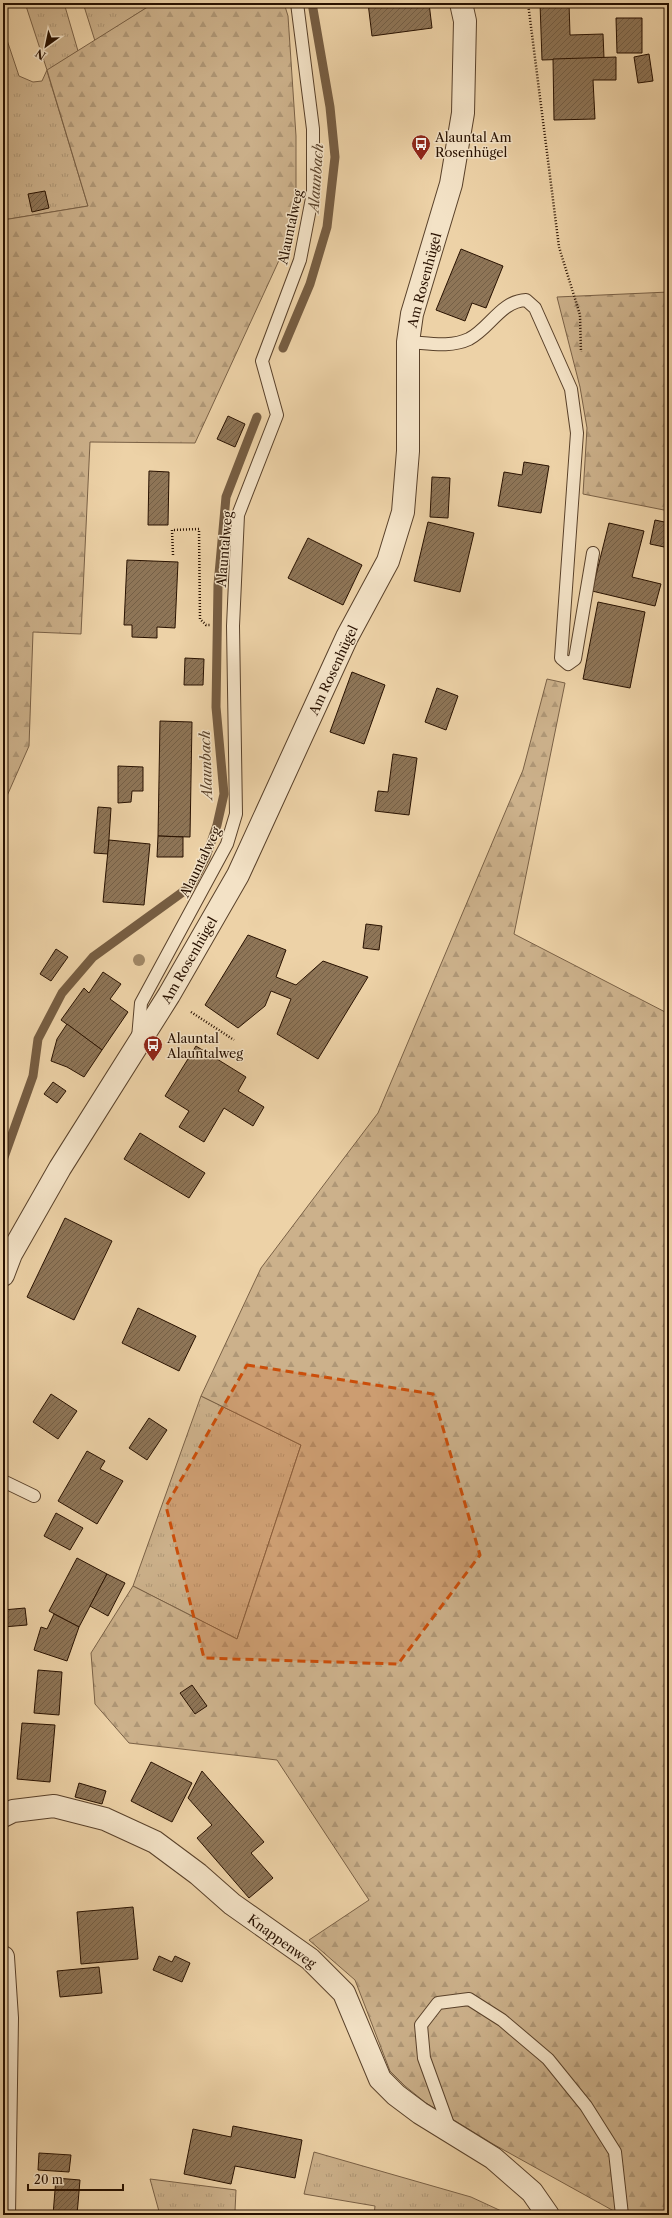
<svg xmlns="http://www.w3.org/2000/svg" width="672" height="2218" viewBox="0 0 672 2218" font-family="'Libre Caslon Text',serif">
	<style>
		.grass { fill: url(#grass-tufts); stroke: #7a6146 }
		.forest { fill: url(#forest-firs); stroke: #7a6146 }
		.lines { fill: none; stroke-linecap: round; stroke-linejoin: round }
		.stream { stroke: #765d42; stroke-width: 9 }
		.building { fill: url(#building-hatch); stroke: #281100 }
		.service-casing { stroke: #59412a; stroke-width: 14 }
		.minor-casing { stroke: #59412a; stroke-width: 24 }
		.tertiary-casing { stroke: #59412a; stroke-width: 24 }
		.path { stroke: #281100; stroke-width: 2.5; stroke-dasharray: 1 2; stroke-linecap: butt }
		.service { stroke: #f3e2c6; stroke-width: 12 }
		.minor { stroke: #f3e2c6; stroke-width: 22 }
		.tertiary { stroke: #f3e2c6; stroke-width: 22 }
		.tree { fill: #a08766 }
		.marked { fill: #cb4e0a; fill-opacity: 0.2; stroke: #cb4e0a; stroke-width: 3; stroke-dasharray: 8 5; stroke-linejoin: round }
		.labels { text-anchor: middle; dominant-baseline: central; stroke-width: 3; stroke-linejoin: round; paint-order: stroke }
		.poi-label { font-size: 13px; fill: #281100; stroke: #f3e2c6; text-anchor: start }
		.street-label { font-size: 13px; fill: #281100; stroke: #f3e2c6 }
		.water-label { font-size: 14px; font-style: italic; fill: #5c442c; stroke: #f3e2c6 }
	</style>
	<defs>
		<pattern id="grass-tufts" width="24" height="20" patternUnits="userSpaceOnUse"><rect width="24" height="20" fill="#ccb18b"/><path d="M3 7l-1-3M5 7V3M7 7l1-3M15 17l-1-3M17 17v-4M19 17l1-3" fill="none" stroke="#af9776"/></pattern>
		<pattern id="forest-firs" width="22" height="20" patternUnits="userSpaceOnUse"><rect width="22" height="20" fill="#ccb18b"/><path d="M5 1l3.5 6h-7zM16 11l3.5 6h-7z" fill="#af9776"/></pattern>
		<pattern id="building-hatch" width="6" height="6" patternUnits="userSpaceOnUse"><rect width="6" height="6" fill="#8e7557"/><path d="M-1 1l2-2M0 6l6-6M5 7l2-2" fill="none" stroke="#745f46"/></pattern>
	</defs>
	<rect width="100%" height="100%" fill="#edd2a7"/>
	<filter id="stains"><feTurbulence type="fractalNoise" baseFrequency=".005" numOctaves="4"/><feColorMatrix values="0 0 0 0 .2 0 0 0 0 .09 0 0 0 0 .02 0 0 0 .5 -.17"/></filter>
	<radialGradient id="worn" r=".72"><stop offset=".6" stop-color="#630" stop-opacity="0"/><stop offset="1" stop-color="#630" stop-opacity=".3"/></radialGradient>
	<g class="grass">
		<path d="M25 3H64L78 51 47 71 88 206 3 220V66H5L3 28 19 76 33 82 42 81 47 70Z"/>
		<path d="M83 3H154L95 41Z"/>
		<path d="M201 1396 301 1445 237 1639 133 1586Z"/>
		<path d="M314 2152 471 2197 510 2215H374L375 2206 304 2194Z"/>
		<path d="M150 2179 236 2190 235 2211 238 2215H160Z"/>
	</g>
	<g class="forest">
		<path d="M154 3H284L288 16 296 136V193L281 256 195 443 90 442 81 634 33 632 29 746 3 805V220L88 206 47 70Z"/>
		<path d="M669 292V511L583 494 587 428 580 387 557 297Z"/>
		<path d="M547 679 565 683 514 934 669 1014V2215H621L493 2144 426 2103 405 2086 390 2071 355 1980 309 1940 369 1900 277 1760 129 1743 95 1704 91 1653 133 1586 237 1639 301 1445 201 1396 261 1268 378 1113 523 770Z"/>
	</g>
	<g class="lines">
		<g class="stream">
			<path d="M283 348 310 284 327 227 335 157 330 107 312 3"/>
			<path d="M3 1160 33 1076 38 1039 62 993 93 957 191 886 206 857 217 825 224 794 216 707 218 585 226 497 257 417"/>
		</g>
	</g>
	<g class="building">
		<path d="M368 3H429L432 28 372 36Z"/>
		<path d="M540 3H569L570 35 603 34 604 58 542 60Z"/>
		<path d="M616 18H642V53H617Z"/>
		<path d="M649 54 653 81 638 83 634 57Z"/>
		<path d="M616 57V80H593L595 119 554 120 553 59Z"/>
		<path d="M45 191 49 208 32 212 28 194Z"/>
		<path d="M461 249 503 266 486 308 472 303 465 321 436 310Z"/>
		<path d="M228 416 245 424 235 447 217 439Z"/>
		<path d="M524 462 549 466 541 513 498 506 504 472 522 475Z"/>
		<path d="M149 471 169 472 168 525H148Z"/>
		<path d="M432 477 450 478 448 518 430 517Z"/>
		<path d="M655 520 669 523V548L650 544Z"/>
		<path d="M428 522 474 533 460 592 414 581Z"/>
		<path d="M609 523 644 531 632 577 661 584 655 606 592 591Z"/>
		<path d="M308 538 362 565 343 605 288 578Z"/>
		<path d="M127 560 178 562 175 628 157 627V638L132 637V625H124Z"/>
		<path d="M598 602 645 612 630 688 583 679Z"/>
		<path d="M185 658 204 659 203 685H184Z"/>
		<path d="M352 672 385 685 364 744 330 732Z"/>
		<path d="M437 688 458 696 446 730 425 722Z"/>
		<path d="M160 721 192 722 190 837 158 836Z"/>
		<path d="M393 754 417 758 409 815 375 811 378 791 388 792Z"/>
		<path d="M118 766 143 767V791H132L131 802 118 803Z"/>
		<path d="M98 807 111 808 108 854 94 853Z"/>
		<path d="M158 836 183 837V857H157Z"/>
		<path d="M109 840 150 844 144 905 103 902Z"/>
		<path d="M366 924 382 926 379 950 363 948Z"/>
		<path d="M248 935 286 950 276 977 296 985 323 961 368 977 318 1059 277 1034 291 999 271 991 265 1006 238 1028 205 1005Z"/>
		<path d="M56 949 68 957 51 981 40 974Z"/>
		<path d="M103 972 121 984 110 999 128 1012 102 1050 61 1020 84 988 89 993Z"/>
		<path d="M67 1024 102 1050 84 1077 67 1067 51 1061 57 1039Z"/>
		<path d="M196 1046 246 1077 238 1091 264 1107 253 1126 224 1108 204 1142 179 1127 189 1111 165 1096Z"/>
		<path d="M53 1082 66 1091 57 1103 44 1094Z"/>
		<path d="M140 1133 205 1173 189 1198 124 1159Z"/>
		<path d="M65 1218 112 1241 74 1320 27 1297Z"/>
		<path d="M138 1308 196 1336 179 1371 122 1343Z"/>
		<path d="M51 1394 77 1411 58 1439 33 1422Z"/>
		<path d="M149 1418 167 1430 147 1460 129 1448Z"/>
		<path d="M87 1451 105 1461 100 1469 123 1481 97 1524 58 1501Z"/>
		<path d="M56 1513 83 1528 70 1550 44 1536Z"/>
		<path d="M77 1558 107 1574 79 1627 49 1611Z"/>
		<path d="M107 1574 125 1583 108 1616 90 1606Z"/>
		<path d="M25 1608 27 1625 3 1627V1610Z"/>
		<path d="M54 1614 79 1627 67 1661 34 1650 41 1627 47 1629Z"/>
		<path d="M38 1670 62 1672 59 1715 34 1713Z"/>
		<path d="M192 1685 207 1706 195 1714 180 1693Z"/>
		<path d="M22 1723 55 1725 50 1782 17 1779Z"/>
		<path d="M151 1762 192 1783 172 1822 131 1801Z"/>
		<path d="M202 1771 264 1842 251 1853 273 1878 249 1898 197 1838 212 1825 188 1798Z"/>
		<path d="M79 1783 106 1791 102 1804 75 1797Z"/>
		<path d="M133 1907 138 1959 81 1964 77 1912Z"/>
		<path d="M159 1956 172 1962 175 1956 190 1963 182 1982 153 1970Z"/>
		<path d="M99 1967 102 1993 60 1997 57 1971Z"/>
		<path d="M233 2126 302 2140 295 2178 235 2166 231 2184 184 2174 193 2129 231 2137Z"/>
		<path d="M39 2153 71 2155 69 2172 38 2170Z"/>
		<path d="M56 2178 80 2180 77 2215H53Z"/>
	</g>
	<g class="lines">
		<defs>
			<g id="service">
				<path d="M408 342C428 343 450 348 469 339 490 328 501 301 526 300L535 308 571 389 577 433 561 658 568 664 575 659 593 553"/>
				<path d="M138 1038 141 1003 227 844 236 814 233 626 238 515 277 415 262 361 300 260 313 193V129L297 3"/>
				<path d="M3 1481 34 1496"/>
				<path d="M450 2130 424 2058 421 2025 438 2003 469 1999 502 2020 548 2059 586 2106 615 2152 622 2215"/>
			</g>
			<path id="minor" d="M3 1816 13 1811 54 1806 105 1819 155 1842 198 1874 232 1904 310 1959 344 1993 380 2079 396 2095 420 2113 493 2158 532 2192 548 2215"/>
			<g id="tertiary">
				<path d="M3 1275 11 1254 60 1168 169 995 238 875 347 637 388 561 403 512 408 451V342L412 314 451 184 463 113 465 21 461 3"/>
				<path d="M3 1957 7 2018 4 2215"/>
			</g>
		</defs>
		<use href="#service" class="service-casing"/>
		<use href="#minor" class="minor-casing"/>
		<use href="#tertiary" class="tertiary-casing"/>
		<g class="path">
			<path d="M528 3 559 247 580 315 581 352"/>
			<path d="M173 555 172 530 199 529 200 619 206 625H210"/>
			<path d="M191 1012 234 1040"/>
		</g>
		<use href="#service" class="service"/>
		<use href="#minor" class="minor"/>
		<use href="#tertiary" class="tertiary"/>
	</g>
	<circle class="tree" cx="139" cy="960" r="6"/>
	<path class="marked" d="M247 1365 433 1394 480 1555 398 1664 204 1658 166 1506Z"/>
	<defs>
		<symbol id="bus-pin" viewBox="-11 -11 22 30"><path d="M0 17L-7.5 6A9.5 9.5 0 1 1 7.5 6Z" fill="#8f2418" stroke="#f3e2c6"/><path d="M-5-6H5V4H4V6H2V4H-2V6H-4V4H-5ZM-3.5-4V0h7V-4ZM-3.5 1.2v1.5H-2V1.2ZM2 1.2v1.5H3.5V1.2Z" fill="#fff"/></symbol>
	</defs>
	<g fill-rule="evenodd">
		<use href="#bus-pin" x="410" y="133" width="22" height="30"/>
		<use href="#bus-pin" x="142" y="1034" width="22" height="30"/>
	</g>
	<g class="labels">
		<g class="poi-label">
			<text x="435" y="137">Alauntal Am<tspan x="435" dy="15">Rosenhügel</tspan></text>
			<text x="167" y="1038">Alauntal<tspan x="167" dy="15">Alauntalweg</tspan></text>
		</g>
		<g class="street-label">
			<text transform="translate(290 227) rotate(-78)">Alauntalweg</text>
			<text transform="translate(424 280) rotate(-75)">Am Rosenhügel</text>
			<text transform="translate(224 549) rotate(-85)">Alauntalweg</text>
			<text transform="translate(333 670) rotate(-65)">Am Rosenhügel</text>
			<text transform="translate(200 862) rotate(-64)">Alauntalweg</text>
			<text transform="translate(189 960) rotate(-60)">Am Rosenhügel</text>
			<text transform="translate(282 1941) rotate(36)">Knappenweg</text>
		</g>
		<g class="water-label">
			<text transform="translate(316 178) rotate(-86)">Alaunbach</text>
			<text transform="translate(206 765) rotate(-92)">Alaunbach</text>
		</g>
	</g>
	<rect width="672" height="2218" fill="none" stroke="#edd2a7" stroke-width="16"/>
	<rect x="4" y="4" width="664" height="2210" fill="none" stroke="#281100" stroke-width="2"/>
	<rect x="8" y="8" width="656" height="2202" fill="none" stroke="#281100"/>
	<g transform="translate(46 46) rotate(213)" stroke="#f3e2c6" stroke-width="3" paint-order="stroke">
	<path d="M0-3L7 15L0 10L-7 15Z" fill="#281100"/>
	<text y="-6" font-size="11" font-weight="bold" text-anchor="middle" fill="#281100">N</text>
	</g>
	<path d="M28 2184v6h95v-6" fill="none" stroke="#281100" stroke-width="2"/>
	<text x="34" y="2184" font-size="12" fill="#281100" stroke="#f3e2c6" stroke-width="3" paint-order="stroke">20 m</text>
	<rect width="100%" height="100%" filter="url(#stains)"/>
	<rect width="100%" height="100%" fill="url(#worn)"/>
</svg>
